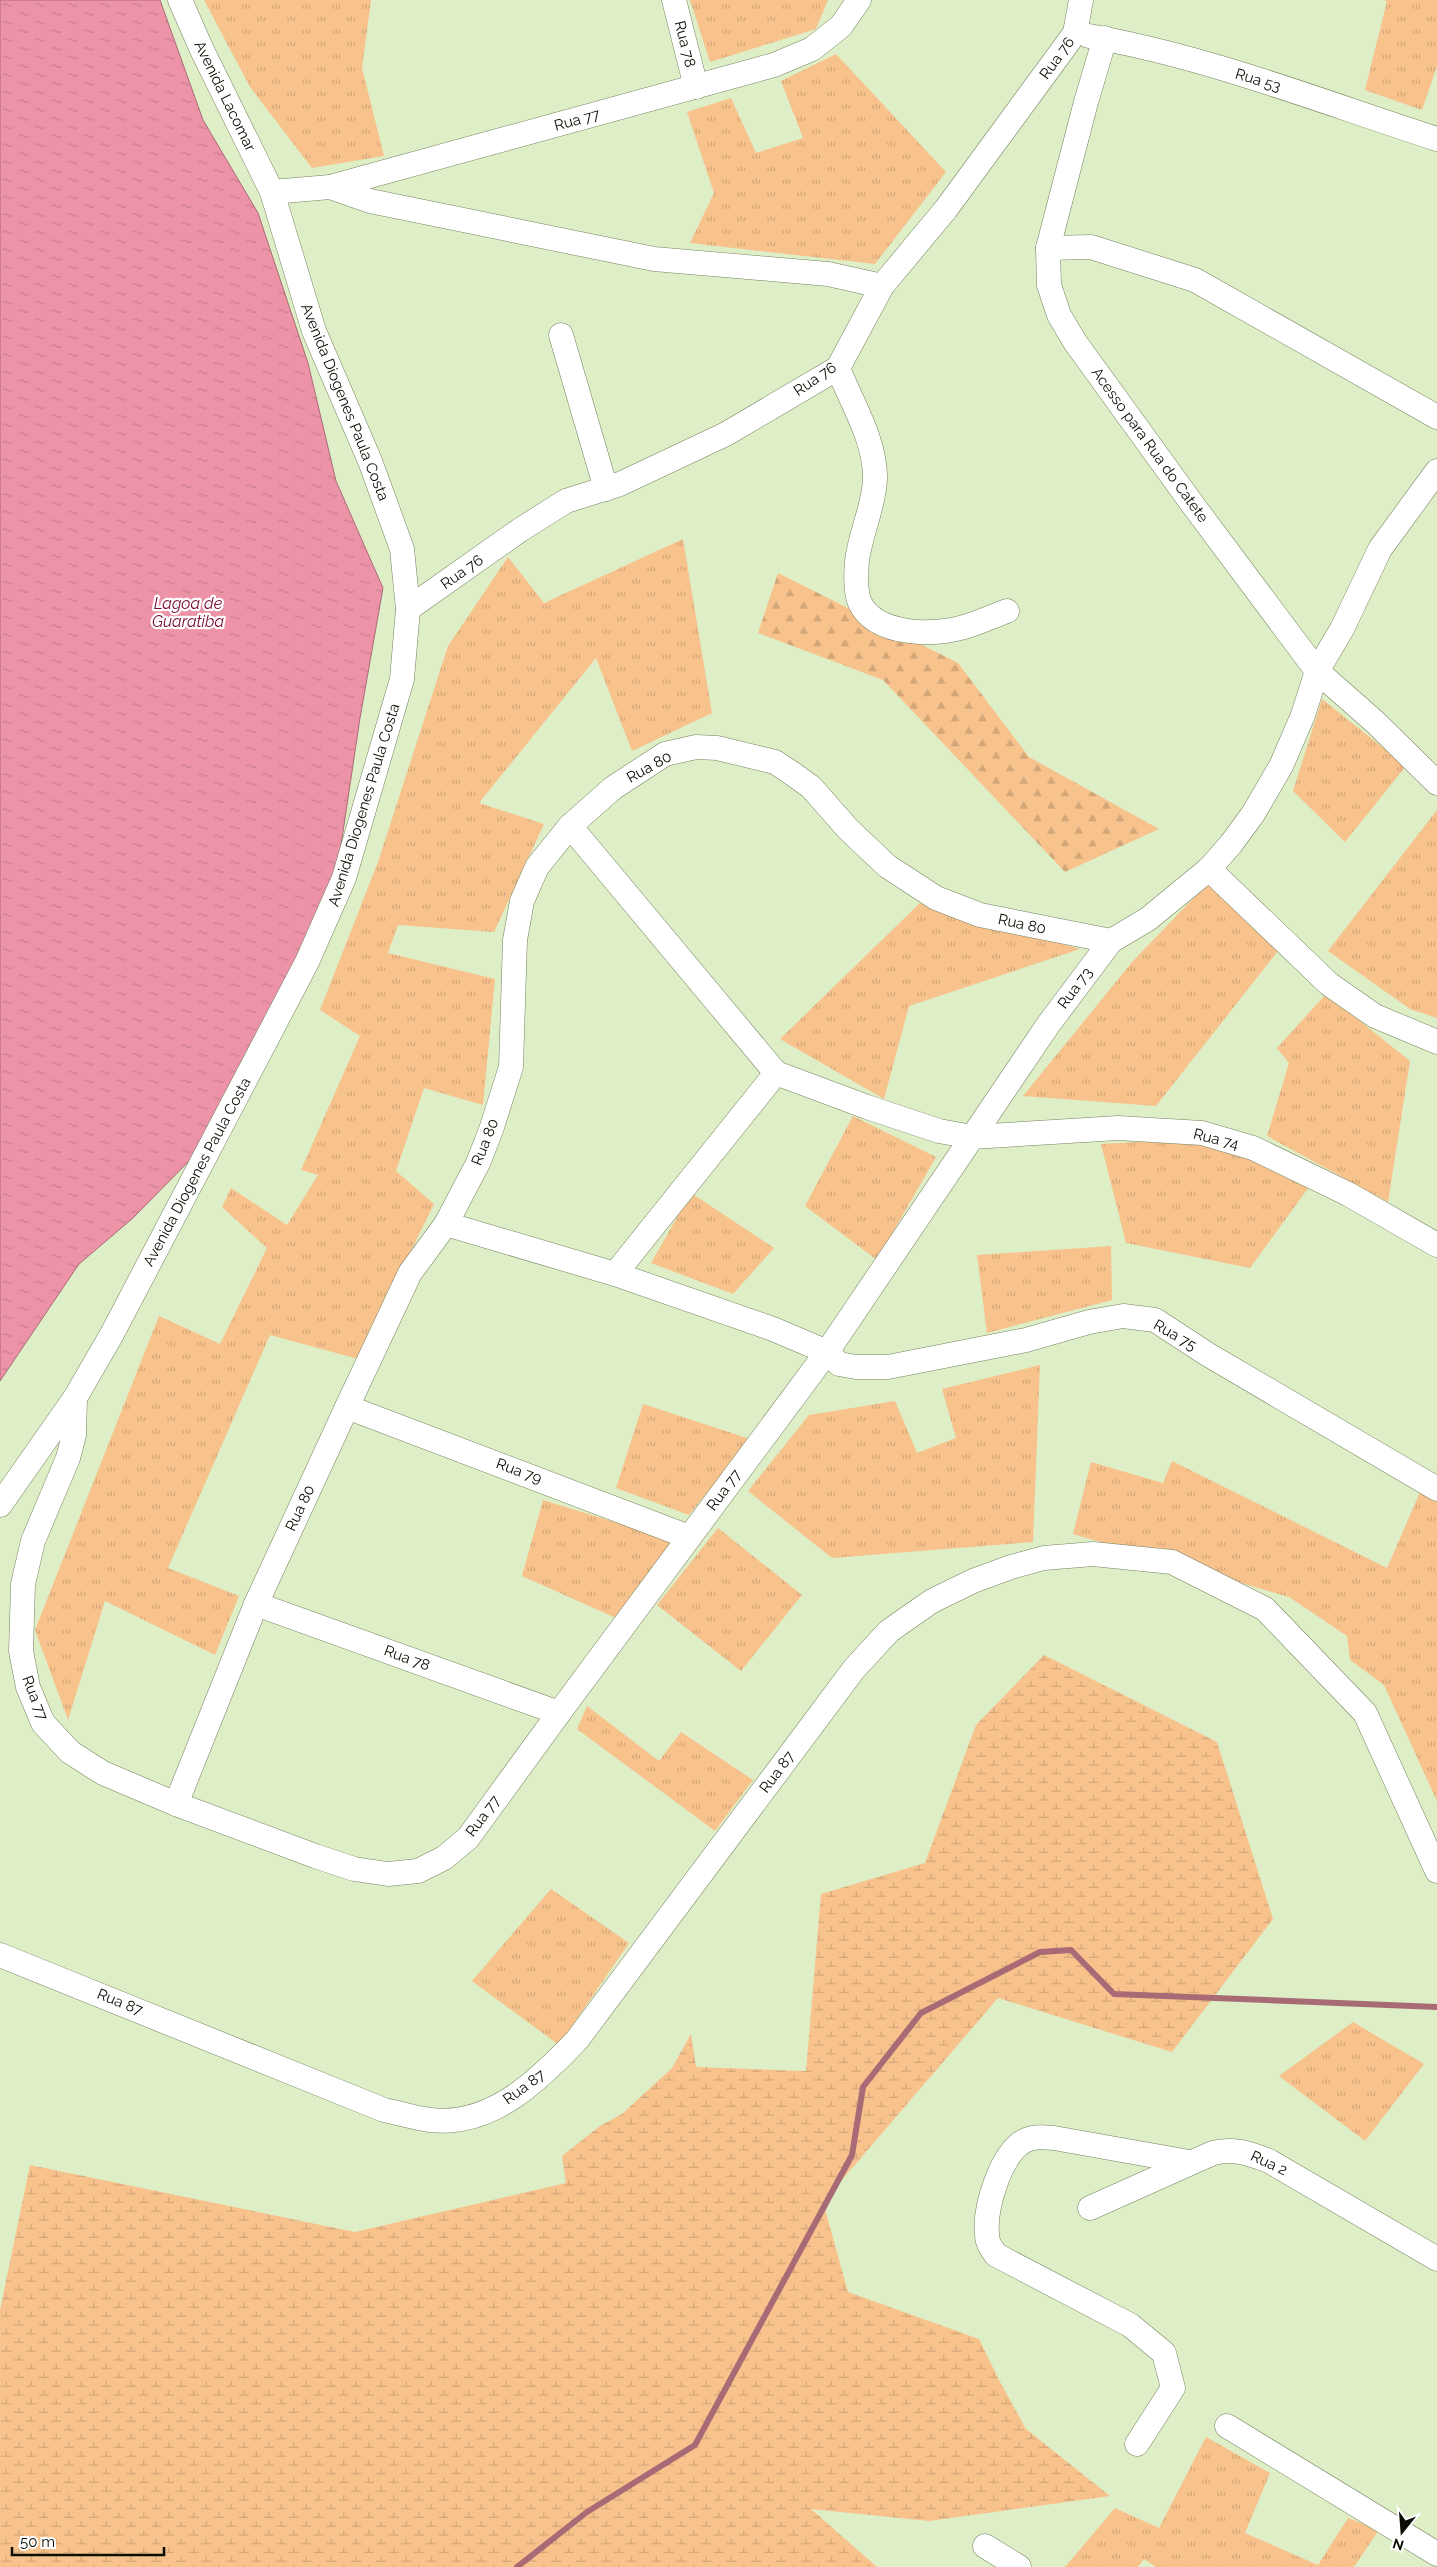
<svg xmlns="http://www.w3.org/2000/svg" width="1437" height="2567" viewBox="0 0 1437 2567" font-family="Raleway,sans-serif">
	<style>
		.grass { fill: url(#grass-tufts) }
		.forest { fill: url(#forest-firs) }
		.wetland { fill: url(#wetland-marsh) }
		.water { fill: url(#water-ripples); stroke: #a86b76 }
		.lines { fill: none; stroke-linecap: round; stroke-linejoin: round }
		.stream { stroke: #a86b76; stroke-width: 6 }
		.minor-casing { stroke: #75835f; stroke-width: 25 }
		.minor { stroke: #fff; stroke-width: 24 }
		.labels { text-anchor: middle; dominant-baseline: central; stroke-width: 4.5; stroke-linejoin: round; paint-order: stroke }
		.street-label { font-size: 15px; fill: #0a0e03; stroke: #fff }
		.water-label { font-size: 16px; font-style: italic; fill: #760934; stroke: #fff }
	</style>
	<defs>
		<pattern id="grass-tufts" width="24" height="20" patternUnits="userSpaceOnUse" patternTransform="scale(1.25)"><rect width="24" height="20" fill="#f8c28d"/><path d="M3 7l-1-3M5 7V3M7 7l1-3M15 17l-1-3M17 17v-4M19 17l1-3" fill="none" stroke="#d3a678"/></pattern>
		<pattern id="forest-firs" width="22" height="20" patternUnits="userSpaceOnUse" patternTransform="scale(1.25)"><rect width="22" height="20" fill="#f8c28d"/><path d="M5 1l3.5 6h-7zM16 11l3.5 6h-7z" fill="#d3a678"/></pattern>
		<pattern id="wetland-marsh" width="20" height="14" patternUnits="userSpaceOnUse" patternTransform="scale(1.25)"><rect width="20" height="14" fill="#f8c28d"/><path d="M1 5h8M5 5V1M11 12h8M15 12V8" fill="none" stroke="#d3a678"/></pattern>
		<pattern id="water-ripples" width="26" height="14" patternUnits="userSpaceOnUse" patternTransform="scale(1.25)"><rect width="26" height="14" fill="#ec93a7"/><path d="M2 4q2-2 4 0t4 0M15 11q2-2 4 0t4 0" fill="none" stroke="#c97e8e"/></pattern>
	</defs>
	<rect width="100%" height="100%" fill="#deeec7"/>
	<g class="grass">
		<path d="M204 0H371L362 68 384 156 312 168 250 87Z"/>
		<path d="M690 0H828L816 29 710 62Z"/>
		<path d="M1383 0H1437V66L1422 110 1365 90 1387 1Z"/>
		<path d="M836 54 946 172 875 264 690 243 714 193 687 112 731 98 756 153 803 138 781 81Z"/>
		<path d="M683 539 712 713 632 751 596 658 479 803 544 824 494 932 398 925 388 953 495 979 483 1105 424 1088 396 1171 434 1204 358 1359 270 1335 168 1568 239 1596 215 1655 105 1601 68 1720 35 1630 159 1316 220 1344 267 1248 222 1207 231 1188 287 1225 318 1175 301 1170 360 1036 320 1010 378 862 448 646 508 557 544 603Z"/>
		<path d="M1322 699 1406 766 1345 842 1293 791Z"/>
		<path d="M1437 810V1018L1410 1009 1328 951Z"/>
		<path d="M1207 884 1278 951 1156 1106 1023 1096 1133 961Z"/>
		<path d="M920 903 1080 949 909 1006 884 1099 780 1039Z"/>
		<path d="M1326 994 1410 1061 1388 1202 1267 1136 1289 1063 1277 1048Z"/>
		<path d="M853 1116 936 1157 877 1260 805 1206Z"/>
		<path d="M1213 1138 1309 1187 1250 1268 1126 1243 1101 1144Z"/>
		<path d="M691 1193 774 1248 733 1294 651 1263Z"/>
		<path d="M1111 1246 1112 1300 987 1333 977 1255Z"/>
		<path d="M1040 1365 1033 1542 832 1558 748 1491 809 1415 895 1401 917 1453 956 1438 942 1389Z"/>
		<path d="M643 1404 750 1439 689 1515 616 1488Z"/>
		<path d="M1172 1461 1387 1568 1421 1490 1437 1499V1801L1384 1685 1350 1660 1347 1636 1289 1597 1073 1534 1091 1462 1163 1483Z"/>
		<path d="M543 1500 676 1541 616 1618 522 1576Z"/>
		<path d="M718 1528 802 1595 741 1671 657 1605Z"/>
		<path d="M587 1706 659 1761 681 1732 753 1780 715 1831 577 1729Z"/>
		<path d="M551 1889 629 1943 559 2045 472 1981Z"/>
		<path d="M1353 2022 1424 2064 1365 2141 1279 2076Z"/>
		<path d="M1206 2437 1270 2473 1245 2533 1318 2565 1348 2518 1379 2530 1354 2567H1156L1144 2559 1138 2567H1065L1115 2508 1159 2528Z"/>
	</g>
	<path class="forest" d="M778 573 958 663 1029 757 1159 829 1065 872 883 680 758 633Z"/>
	<path class="wetland" d="M1044 1655 1217 1742 1273 1919 1172 2052 998 1998 823 2202 848 2292 979 2339 999 2380 1026 2429 1110 2496 929 2521 811 2509 877 2567H0V2310L30 2165 355 2232 566 2183 562 2156 600 2126 622 2114 672 2068 691 2034 696 2067 806 2071 821 1894 925 1863 976 1725Z"/>
	<path class="water" d="M0 0H160L203 120 258 213 308 363 336 481 383 588 360 718 338 865 286 984 193 1157 133 1218 79 1264 0 1381Z"/>
	<g class="lines">
		<path class="stream" d="M517 2567 587 2512 695 2445 852 2155 863 2087 921 2013 1040 1952 1071 1950 1114 1994 1437 2007"/>
		<defs>
			<g id="minor">
				<path d="M674 0 696 87"/>
				<path d="M1089 36C1209 57 1322 102 1437 139"/>
				<path d="M1105 38 1086 102 1048 248 1049 285 1059 315 1075 342 1193 505 1317 671 1375 722 1437 783"/>
				<path d="M330 187 370 201 654 259 828 274 882 286"/>
				<path d="M272 192 330 187 774 65 812 49 841 26 859 0"/>
				<path d="M1048 248 1091 247 1195 280 1437 417"/>
				<path d="M561 335 606 489"/>
				<path d="M838 368C851 402 876 441 875 479 874 507 860 534 857 561 856 573 855 592 860 603 876 636 934 636 964 627 978 623 993 616 1007 611"/>
				<path d="M408 609 520 530 566 501 620 484 726 434 838 368 882 286 946 209 1075 33 1081 0"/>
				<path d="M570 826 776 1073 867 1107 939 1131 972 1137 1118 1128 1202 1133 1253 1148 1348 1194 1437 1245"/>
				<path d="M1209 869 1329 984 1375 1016 1437 1042"/>
				<path d="M446 1224 615 1274 773 1329 827 1352 839 1364 856 1367H888L1026 1340 1089 1322 1123 1316 1155 1320 1207 1354 1437 1489"/>
				<path d="M615 1274 776 1073"/>
				<path d="M75 1398 74 1435 68 1458 33 1541 23 1584 21 1651 28 1687 43 1723 70 1752 103 1773 176 1804 315 1856 354 1869 388 1874 418 1871 444 1858 468 1838 559 1713 827 1352 1048 1025 1111 941 1148 919 1209 869 1231 844 1253 814 1281 766 1303 715 1317 671 1342 629 1380 549 1437 471"/>
				<path d="M347 1407 689 1537"/>
				<path d="M0 1505 75 1398 112 1334 307 962 344 878 402 679 408 609 402 549 370 461 314 331 272 192 202 50 180 0"/>
				<path d="M256 1604 559 1713"/>
				<path d="M176 1804 256 1604 347 1407 410 1273 446 1224 478 1163 491 1130 511 1067 515 940 522 901 537 867 570 826 613 788 665 754 696 747 717 748 775 762 793 774 811 787 848 829 887 866 936 898 980 915 1111 941"/>
				<path d="M0 1955 384 2110C399 2113 415 2118 430 2120 491 2127 538 2081 577 2040L854 1669 889 1631 932 1601 973 1581 1011 1567 1044 1558 1093 1554 1172 1562 1265 1609 1365 1713 1437 1871"/>
				<path d="M1090 2208 1213 2153C1233 2148 1249 2153 1269 2161L1437 2259"/>
				<path d="M1227 2426 1437 2554"/>
				<path d="M1137 2444 1173 2388 1164 2353 1130 2325 996 2255C991 2248 987 2243 987 2234 984 2208 1001 2154 1024 2141 1034 2136 1044 2137 1054 2138L1189 2162"/>
				<path d="M985 2546 1019 2567"/>
			</g>
		</defs>
		<use href="#minor" class="minor-casing"/>
		<use href="#minor" class="minor"/>
	</g>
	<g class="labels">
		<g class="street-label">
			<text transform="translate(685 44) rotate(76)">Rua 78</text>
			<text transform="translate(1057 58) rotate(-54)">Rua 76</text>
			<text transform="translate(1258 80) rotate(17)">Rua 53</text>
			<text transform="translate(225 96) rotate(64)">Avenida Lacomar</text>
			<text transform="translate(577 120) rotate(-15)">Rua 77</text>
			<text transform="translate(815 379) rotate(-34)">Rua 76</text>
			<text transform="translate(345 402) rotate(68)">Avenida Diogenes Paula Costa</text>
			<text transform="translate(1150 445) rotate(54)">Acesso para Rua do Catete</text>
			<text transform="translate(462 572) rotate(-35)">Rua 76</text>
			<text transform="translate(649 767) rotate(-29)">Rua 80</text>
			<text transform="translate(364 805) rotate(-73)">Avenida Diogenes Paula Costa</text>
			<text transform="translate(1022 924) rotate(12)">Rua 80</text>
			<text transform="translate(1075 988) rotate(-53)">Rua 73</text>
			<text transform="translate(1216 1139) rotate(14)">Rua 74</text>
			<text transform="translate(485 1142) rotate(-68)">Rua 80</text>
			<text transform="translate(197 1172) rotate(-62)">Avenida Diogenes Paula Costa</text>
			<text transform="translate(1175 1335) rotate(30)">Rua 75</text>
			<text transform="translate(519 1471) rotate(20)">Rua 79</text>
			<text transform="translate(724 1490) rotate(-53)">Rua 77</text>
			<text transform="translate(300 1508) rotate(-65)">Rua 80</text>
			<text transform="translate(407 1658) rotate(20)">Rua 78</text>
			<text transform="translate(35 1698) rotate(69)">Rua 77</text>
			<text transform="translate(777 1772) rotate(-53)">Rua 87</text>
			<text transform="translate(483 1816) rotate(-53)">Rua 77</text>
			<text transform="translate(120 2002) rotate(22)">Rua 87</text>
			<text transform="translate(524 2087) rotate(-36)">Rua 87</text>
			<text transform="translate(1269 2163) rotate(25)">Rua 2</text>
		</g>
		<g class="water-label">
			<text x="188" y="603">Lagoa de<tspan x="188" dy="18">Guaratiba</tspan></text>
		</g>
	</g>
	<g transform="translate(1402 2532) rotate(197)" stroke="#ffffff" stroke-width="4" paint-order="stroke">
	<path d="M0-4L9 19L0 12L-9 19Z" fill="#0a0e03"/>
	<text y="-8" font-size="14" font-weight="bold" text-anchor="middle" fill="#0a0e03">N</text>
	</g>
	<path d="M12 2547v8h152v-8" fill="none" stroke="#0a0e03" stroke-width="2.5"/>
	<text x="20" y="2547" font-size="15" fill="#0a0e03" stroke="#ffffff" stroke-width="4" paint-order="stroke">50 m</text>
</svg>
